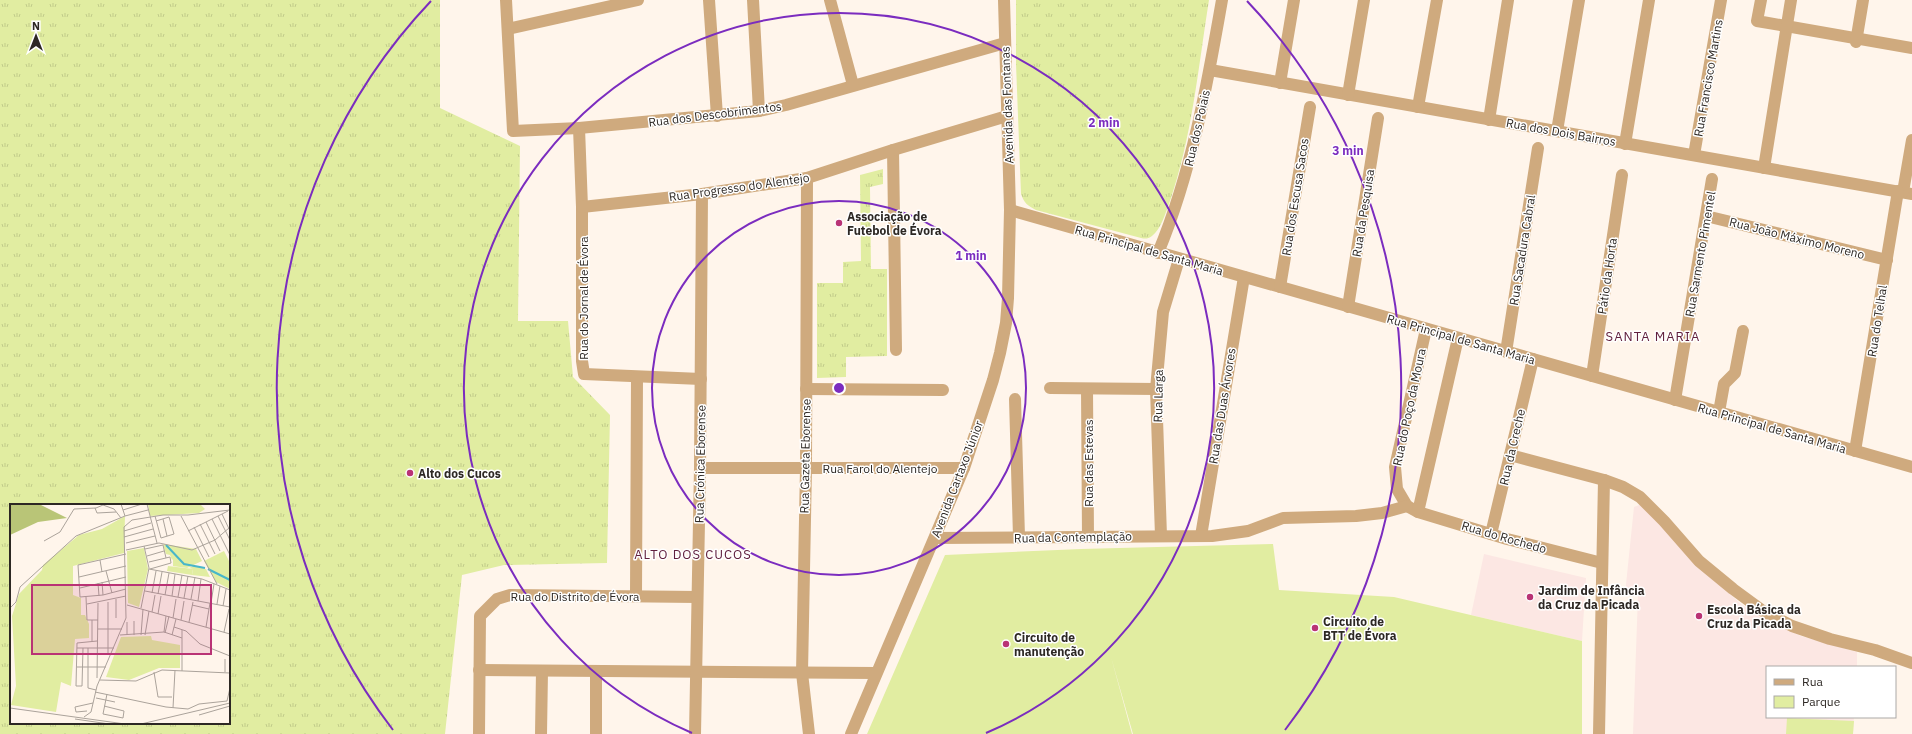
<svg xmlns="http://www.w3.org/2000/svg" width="1912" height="734" viewBox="0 0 1912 734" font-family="'IBM Plex Sans',sans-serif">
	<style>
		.education { fill: #fce7e3 }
		.grass { fill: url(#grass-tufts); fill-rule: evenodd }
		.green { fill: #e1eda1 }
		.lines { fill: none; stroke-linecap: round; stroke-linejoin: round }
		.minor { stroke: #cfaa7e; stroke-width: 12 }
		.ring { fill: none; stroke: #7b2cbf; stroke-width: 2 }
		.poi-dot { fill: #b93375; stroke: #fff; stroke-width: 1.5 }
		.labels { text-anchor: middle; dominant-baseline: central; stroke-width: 3; stroke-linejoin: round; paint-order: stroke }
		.street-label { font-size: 12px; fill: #2d2824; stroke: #fff }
		.poi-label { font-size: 12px; font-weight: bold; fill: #2d2824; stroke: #fff; text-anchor: start }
		.neighbourhood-label { font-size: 13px; letter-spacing: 1px; fill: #61203e; stroke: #fff }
		.inset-river { fill: none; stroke: #48b6c9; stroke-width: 2 }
		.inset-road { fill: none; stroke: #aba39b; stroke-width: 1 }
		.view { fill: #b93375; fill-opacity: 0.15; stroke: #b93375; stroke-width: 2 }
		.inset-edge { fill: none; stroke: #2d2824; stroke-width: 2 }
		.centre { fill: #7b2cbf; stroke: #fff; stroke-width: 2 }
		.ring-label { font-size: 12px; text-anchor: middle; font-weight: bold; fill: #7b2cbf; stroke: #fff; stroke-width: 3; stroke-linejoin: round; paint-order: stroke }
	</style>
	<defs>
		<pattern id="grass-tufts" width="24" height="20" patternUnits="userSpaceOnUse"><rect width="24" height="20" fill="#e1eda1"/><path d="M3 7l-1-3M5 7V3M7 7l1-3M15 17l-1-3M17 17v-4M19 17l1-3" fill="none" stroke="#c1cb8a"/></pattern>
	</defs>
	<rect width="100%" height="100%" fill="#fff5eb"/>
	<g class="education">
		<path d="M1642 504 1710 576 1742 605 1778 626 1801 636 1857 652V667H1767V717H1854L1853 734H1633L1638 595 1625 594 1634 507Z"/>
		<path d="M1484 554 1586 578 1582 641 1471 615Z"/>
	</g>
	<g class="grass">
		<path d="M0 0H440V108L520 146 518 321H568L573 377 610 415 607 563 504 565 462 575 445 734H0ZM11 505H229V723H11Z"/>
		<path d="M1016 0H1209C1198 69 1192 138 1169 204 1165 214 1161 229 1152 236 1148 239 1145 239 1141 238L1036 210C1028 206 1024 203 1021 194L1016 64Z"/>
		<path d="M883 169V184L870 187 871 269H887V356L846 357V377L817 378V283H843V262L861 261 860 175Z"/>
	</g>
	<g class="green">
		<path d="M1273 544 1279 590 1394 597 1582 641V734H1133L1111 657 1132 734H867L945 555 1081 549Z"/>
		<path d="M1787 718 1854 721 1853 734H1786Z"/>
	</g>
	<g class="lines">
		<g class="minor">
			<path d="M506 0 513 131 579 128 759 111 786 105 1005 43"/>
			<path d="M709 0 717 116"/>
			<path d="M753 0 759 111"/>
			<path d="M830 0 853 85"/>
			<path d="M1761 0 1757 21 1912 48"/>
			<path d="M508 29 638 0"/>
			<path d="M1856 42 1863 0"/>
			<path d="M1210 70 1912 194"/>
			<path d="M1280 83 1294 0"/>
			<path d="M1348 95 1364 0"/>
			<path d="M1418 107 1437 0"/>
			<path d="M1489 120 1508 0"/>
			<path d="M579 128 582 207V361L584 374 701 379"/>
			<path d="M1557 131 1579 0"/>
			<path d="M1625 144 1649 0"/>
			<path d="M893 150 896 350"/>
			<path d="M1694 155 1721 0"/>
			<path d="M1764 168 1791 0"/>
			<path d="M807 178 806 468 802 673 809 734"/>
			<path d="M1903 192 1912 140"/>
			<path d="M582 207 702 194 807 178 893 150 1007 116"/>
			<path d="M1010 210 1912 467"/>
			<path d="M1706 216 1887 260"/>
			<path d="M1158 253C1192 171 1207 86 1222 0"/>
			<path d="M1280 287 1310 107"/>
			<path d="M1348 307 1378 118"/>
			<path d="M1506 352 1538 148"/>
			<path d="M1592 376 1622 175"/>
			<path d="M1050 388 1156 389"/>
			<path d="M806 389 943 390"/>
			<path d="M1087 389 1088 537"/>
			<path d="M1015 399 1019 537"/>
			<path d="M1675 400 1712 179"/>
			<path d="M1719 412 1724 384 1735 373 1743 331"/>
			<path d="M1855 451 1898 191"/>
			<path d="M1510 455 1604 480 1623 487 1640 497 1664 521 1699 561 1733 589 1763 611 1792 626 1830 639 1875 650 1912 663"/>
			<path d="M700 468H964"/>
			<path d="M1407 506 1418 512 1507 539 1602 563"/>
			<path d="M1407 506 1397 489 1395 467 1426 329"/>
			<path d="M1418 512 1458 338"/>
			<path d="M1491 534 1533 359"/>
			<path d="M1161 536 1156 389 1163 312 1179 259"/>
			<path d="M1201 536 1244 277"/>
			<path d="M935 538 1212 536 1248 531 1283 518 1356 516 1382 513 1407 506"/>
			<path d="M636 596 637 377"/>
			<path d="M479 670 876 673"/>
			<path d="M479 734 480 616 497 599 510 595 697 597"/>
			<path d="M541 734 542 671"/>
			<path d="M596 734V671"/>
			<path d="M695 734 700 468 702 194"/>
			<path d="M851 734 964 468 993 380 1000 353 1006 323 1008 298 1010 210 1004 0"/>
			<path d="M1599 734 1604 480"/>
		</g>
	</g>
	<g class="ring">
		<circle cx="839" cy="388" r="187"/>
		<path d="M692 733A375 375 0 1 1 986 733"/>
		<path d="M393 730A562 562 0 0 1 431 1M1247 1A562 562 0 0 1 1285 730"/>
	</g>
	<g class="poi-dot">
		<circle cx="839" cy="223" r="4"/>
		<circle cx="410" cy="473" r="4"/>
		<circle cx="1530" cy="597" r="4"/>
		<circle cx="1699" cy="616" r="4"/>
		<circle cx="1315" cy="628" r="4"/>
		<circle cx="1006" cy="644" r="4"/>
	</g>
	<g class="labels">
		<g class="street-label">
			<text transform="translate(1708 78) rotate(-80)">Rua Francisco Martins</text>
			<text transform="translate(1007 105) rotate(-92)">Avenida das Fontanas</text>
			<text transform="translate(715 114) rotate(-7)">Rua dos Descobrimentos</text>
			<text transform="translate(1197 128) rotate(-77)">Rua dos Poiais</text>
			<text transform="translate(1561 132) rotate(10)">Rua dos Dois Bairros</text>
			<text transform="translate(739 187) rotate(-8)">Rua Progresso do Alentejo</text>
			<text transform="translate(1295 197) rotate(-81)">Rua dos Escusa Sacos</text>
			<text transform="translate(1363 213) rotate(-81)">Rua da Pesquisa</text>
			<text transform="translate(1797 238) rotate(14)">Rua João Máximo Moreno</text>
			<text transform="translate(1149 250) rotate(16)">Rua Principal de Santa Maria</text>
			<text transform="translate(1522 250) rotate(-81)">Rua Sacadura Cabral</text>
			<text transform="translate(1700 254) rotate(-80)">Rua Sarmento Pimentel</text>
			<text transform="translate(1607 276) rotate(-82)">Pátio da Horta</text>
			<text transform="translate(583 298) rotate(-90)">Rua do Jornal de Évora</text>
			<text transform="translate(1877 321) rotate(-81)">Rua do Telhal</text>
			<text transform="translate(1461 339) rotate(16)">Rua Principal de Santa Maria</text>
			<text transform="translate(1158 396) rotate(-89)">Rua Larga</text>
			<text transform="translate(1222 406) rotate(-81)">Rua das Duas Árvores</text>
			<text transform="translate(1409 407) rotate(-78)">Rua do Poço da Moura</text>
			<text transform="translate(1772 428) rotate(16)">Rua Principal de Santa Maria</text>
			<text transform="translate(1512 447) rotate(-77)">Rua da Creche</text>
			<text transform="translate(805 456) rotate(-89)">Rua Gazeta Eborense</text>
			<text transform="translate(1088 463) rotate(-90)">Rua das Estevas</text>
			<text transform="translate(700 464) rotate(-89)">Rua Crónica Eborense</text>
			<text x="880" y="468">Rua Farol do Alentejo</text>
			<text transform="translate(957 479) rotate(-69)">Avenida Cartaxo Júnior</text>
			<text transform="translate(1073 537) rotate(-1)">Rua da Contemplação</text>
			<text transform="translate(1504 537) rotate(16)">Rua do Rochedo</text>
			<text x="575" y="596">Rua do Distrito de Évora</text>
		</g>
		<g class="poi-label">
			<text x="847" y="216">Associação de<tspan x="847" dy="14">Futebol de Évora</tspan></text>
			<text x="418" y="473">Alto dos Cucos</text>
			<text x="1538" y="590">Jardim de Infância<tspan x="1538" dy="14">da Cruz da Picada</tspan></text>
			<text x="1707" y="609">Escola Básica da<tspan x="1707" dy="14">Cruz da Picada</tspan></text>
			<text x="1323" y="621">Circuito de<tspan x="1323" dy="14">BTT de Évora</tspan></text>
			<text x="1014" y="637">Circuito de<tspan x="1014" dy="14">manutenção</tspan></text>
		</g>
		<g class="neighbourhood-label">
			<text x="1653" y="336">SANTA MARIA</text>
			<text x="693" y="554">ALTO DOS CUCOS</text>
		</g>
	</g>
	<g transform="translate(10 504)">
		<rect width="220" height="220" fill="#fff5eb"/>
		<path d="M115 12 114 49 63 62V91L71 94V111H75L79 120V134L65 135 61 182 51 178 46 208 1 201 6 182 2 112 9 90 32 66 33 61 69 31 92 25ZM153 40 186 45 192 57 177 64 163 62V55L162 56 160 51 156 50ZM134 44 138 65 129 103 118 99 117 47ZM184 62 196 65 200 73 182 71 183 65 179 64Z" fill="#e1eda1"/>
		<path d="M0 0H29L57 14 28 18 0 31Z" fill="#b9c577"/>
		<path d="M138 0H190L195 5 189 9 140 12ZM214 47 220 59V85L206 78 194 57ZM158 62 183 65 182 71 157 67ZM141 132 142 136 170 141V164H149L119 176 96 173 111 133Z" fill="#e1eda1"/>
		<path class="inset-river" d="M156 41 174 60 195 64M198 65 220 76"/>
		<path class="inset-road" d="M111 0 115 12M137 0 147 39M85 4 87 9 106 8M113 6 132 0M212 10 220 27M145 12 151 34 164 30 159 13M171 12 207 80M208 12 220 36M153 15 157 32M202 15 220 51M146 17 159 13M196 18 210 47M190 20 205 50M184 23 199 53M114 27 141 19M178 27 218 7M114 33 143 25M34 37 50 28 64 5 86 4 93 1 104 5 111 14M116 39 145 32M135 45 153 41 156 54M116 46 149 39 182 46 205 36 219 24M116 50 68 61 70 93 93 91 116 85M137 52 154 47M90 56 92 68M139 58 160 53 161 59 140 65M139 65 192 75 220 86M96 67 102 89M69 73 116 62M92 78 93 91M88 79 89 92M70 84 116 73M135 87 220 103M142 89 146 67M148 90 152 68M155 91 159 69M162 92 165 70M76 93 77 116H88M168 93 172 71M174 94 178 72M106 95V114M181 95 185 73M188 97 191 75M98 98V151M201 99 204 80M77 100 116 92M207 100 210 82M117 101 220 130M182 101 199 105M213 102 216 85M0 104 6 98 10 83 66 32 115 12 138 6M131 104 139 64 134 42M142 108 145 91M148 110 151 92M163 114 166 95M171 116 174 97M124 117V131M117 118V131M179 118 183 98M164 123 176 127 190 140 220 152M196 123 200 99M88 125H112M154 128 156 112M214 128 219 105M155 129 159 112M110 131 154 128 172 134M131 131 133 105M135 131 139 107M162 131 166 115M82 137V116M67 144H104M73 144 72 182H66L67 139 87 137M78 144V184L86 186M67 163H96M172 167V126M144 168 148 193H162M215 168V155M87 174 88 99M90 176 126 177 152 166 220 169M85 188 156 203 178 205 189 200 217 197 220 184M86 194 105 198M94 202 114 207 113 214 93 210 97 190M0 204 115 220M163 204 165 166M77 207 66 208 65 203 83 199M189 211 220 202M74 213 81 208 87 182 116 114 114 23 122 16 153 11H178L220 6M65 215 99 220M131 220 220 199"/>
		<path class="view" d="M22 81H201V150H22Z"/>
		<rect width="220" height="220" class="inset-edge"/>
	</g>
	<circle cx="839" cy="388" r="6" class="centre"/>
	<g class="ring-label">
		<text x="1104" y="127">2 min</text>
		<text x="1348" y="155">3 min</text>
		<text x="971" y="260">1 min</text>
	</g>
	<rect x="1766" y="666" width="130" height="52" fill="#ffffff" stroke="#aba9a7"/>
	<rect x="1774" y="679" width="20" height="6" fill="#cfaa7e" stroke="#aba9a7"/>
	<text x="1802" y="686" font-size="12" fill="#2d2824">Rua</text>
	<rect x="1774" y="696" width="20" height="12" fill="#e1eda1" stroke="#aba9a7"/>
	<text x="1802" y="706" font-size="12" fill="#2d2824">Parque</text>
	<g transform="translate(36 36)" stroke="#ffffff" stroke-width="3" paint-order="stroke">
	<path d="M0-3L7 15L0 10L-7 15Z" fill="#2d2824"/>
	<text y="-6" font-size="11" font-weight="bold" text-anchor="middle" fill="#2d2824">N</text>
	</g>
</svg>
